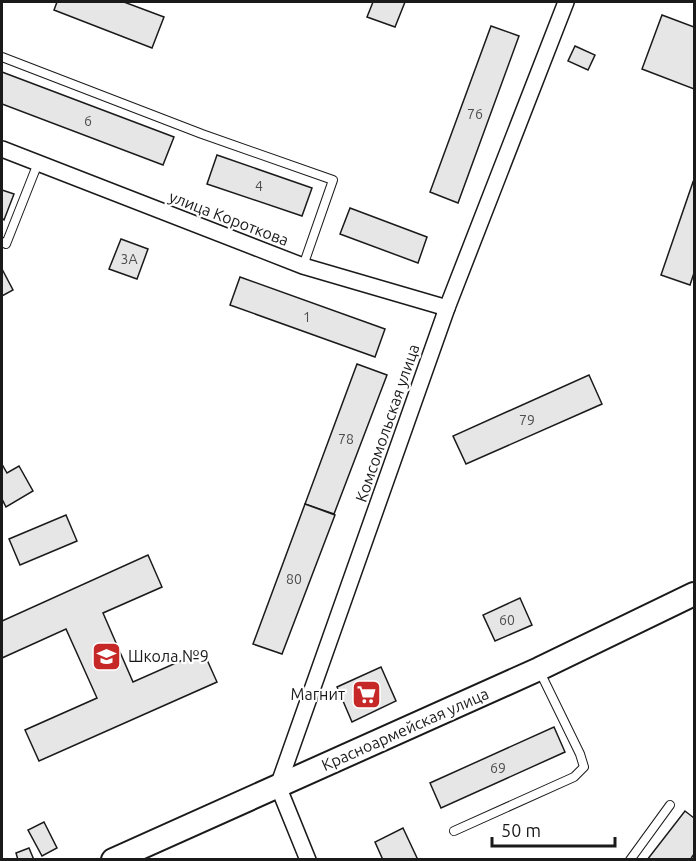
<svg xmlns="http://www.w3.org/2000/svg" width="696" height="861" viewBox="0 0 696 861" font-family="Ubuntu,sans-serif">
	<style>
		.building { fill: #e6e6e6; stroke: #1a1a1a; stroke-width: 1.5 }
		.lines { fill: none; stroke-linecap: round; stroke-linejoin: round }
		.service-casing { stroke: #1a1a1a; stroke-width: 10 }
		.minor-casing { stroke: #1a1a1a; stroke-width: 18 }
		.primary-casing { stroke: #1a1a1a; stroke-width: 26 }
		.service { stroke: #fff; stroke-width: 8 }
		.minor { stroke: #fff; stroke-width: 15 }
		.primary { stroke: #fff; stroke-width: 22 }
		.labels { text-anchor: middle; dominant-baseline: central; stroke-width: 4.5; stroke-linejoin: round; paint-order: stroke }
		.number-label { font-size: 14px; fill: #4d4d4d }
		.street-label { font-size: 16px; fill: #1a1a1a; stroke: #fff }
		.poi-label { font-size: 16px; fill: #1a1a1a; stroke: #fff; text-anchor: start }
	</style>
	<rect width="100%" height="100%" fill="#fff"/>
	<g class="building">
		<path d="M57 2H124L164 17 152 48 54 10Z"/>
		<path d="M373 2H405L395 27 367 17Z"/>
		<path d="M662 15 694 27V89L642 69Z"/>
		<path d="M491 26 519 36 458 203 430 192Z"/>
		<path d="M575 46 595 55 588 70 568 61Z"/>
		<path d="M2 72 174 137 163 165 2 104Z"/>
		<path d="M217 155 312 188 302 216 207 184Z"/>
		<path d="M693 182 694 183V273L690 285 661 275Z"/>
		<path d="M2 190 14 194 4 220 2 218Z"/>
		<path d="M350 208 427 237 418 263 340 234Z"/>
		<path d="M121 239 148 249 137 279 109 269Z"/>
		<path d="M2 269 13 290 2 296Z"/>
		<path d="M240 277 385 329 375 357 230 305Z"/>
		<path d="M357 364 387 375 334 514 305 504Z"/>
		<path d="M589 375 602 404 466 464 453 436Z"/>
		<path d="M3 466 7 473 19 466 33 491 6 507 2 499V467Z"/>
		<path d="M305 504 335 515 282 654 253 644Z"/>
		<path d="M66 515 77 541 20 565 9 539Z"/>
		<path d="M148 555 162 587 103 613 133 682 203 651 217 682 39 761 25 730 97 698 66 629 2 658V621Z"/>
		<path d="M520 598 532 625 495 641 483 615Z"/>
		<path d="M381 667 396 701 352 722 337 687Z"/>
		<path d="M554 727 565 752 441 808 430 783Z"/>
		<path d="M685 811 694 818V854L690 860H647Z"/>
		<path d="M44 822 57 848 42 856 28 830Z"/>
		<path d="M403 828 418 860H383L375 842Z"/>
		<path d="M29 848 34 860H18L16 853Z"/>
	</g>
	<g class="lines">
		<defs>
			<g id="service">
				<path d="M2 57 202 134 333 180 303 266"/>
				<path d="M2 242 6 244 38 163"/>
				<path d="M454 831 574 777 584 767 580 754 540 672"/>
				<path d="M630 860 670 805"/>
			</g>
			<g id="minor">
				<path d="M2 149 303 266 447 308"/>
				<path d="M308 860 278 786 447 308 566 2"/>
			</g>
			<path id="primary" d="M113 860 539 669 694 594"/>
		</defs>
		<use href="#service" class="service-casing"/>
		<use href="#minor" class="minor-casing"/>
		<use href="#primary" class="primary-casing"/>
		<use href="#service" class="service"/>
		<use href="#minor" class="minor"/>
		<use href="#primary" class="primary"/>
	</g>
	<defs>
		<symbol id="school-square" viewBox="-11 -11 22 22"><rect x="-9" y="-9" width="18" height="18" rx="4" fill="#c62828" stroke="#fff"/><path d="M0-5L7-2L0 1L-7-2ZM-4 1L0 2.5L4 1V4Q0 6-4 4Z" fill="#fff"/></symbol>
		<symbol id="supermarket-square" viewBox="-11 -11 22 22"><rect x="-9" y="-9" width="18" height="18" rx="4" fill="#c62828" stroke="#fff"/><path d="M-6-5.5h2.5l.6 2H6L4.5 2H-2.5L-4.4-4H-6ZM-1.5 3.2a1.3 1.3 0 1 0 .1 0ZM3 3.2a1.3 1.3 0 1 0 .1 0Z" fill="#fff"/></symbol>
	</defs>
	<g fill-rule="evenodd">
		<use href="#school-square" x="90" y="640" width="33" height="33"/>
		<use href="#supermarket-square" x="350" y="678" width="33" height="33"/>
	</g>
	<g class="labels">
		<g class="number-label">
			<text x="475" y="114">76</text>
			<text x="88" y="121">6</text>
			<text x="259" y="186">4</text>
			<text x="129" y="259">3А</text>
			<text x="307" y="317">1</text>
			<text x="527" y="420">79</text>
			<text x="346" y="439">78</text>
			<text x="294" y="579">80</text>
			<text x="507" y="620">60</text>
			<text x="498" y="768">69</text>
		</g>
		<g class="street-label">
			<text transform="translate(229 218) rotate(21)">улица Короткова</text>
			<text transform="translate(387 423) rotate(-71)">Комсомольская улица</text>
			<text transform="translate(405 729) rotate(-24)">Красноармейская улица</text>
		</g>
		<g class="poi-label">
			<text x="128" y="656">Школа №9</text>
			<text x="345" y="694" text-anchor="end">Магнит</text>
		</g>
	</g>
	<rect width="696" height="861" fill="none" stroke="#1a1a1a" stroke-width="6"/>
	<path d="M492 837v9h123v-9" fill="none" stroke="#1a1a1a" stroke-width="3"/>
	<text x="501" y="837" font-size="18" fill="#1a1a1a" stroke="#ffffff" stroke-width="4.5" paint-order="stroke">50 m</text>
</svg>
